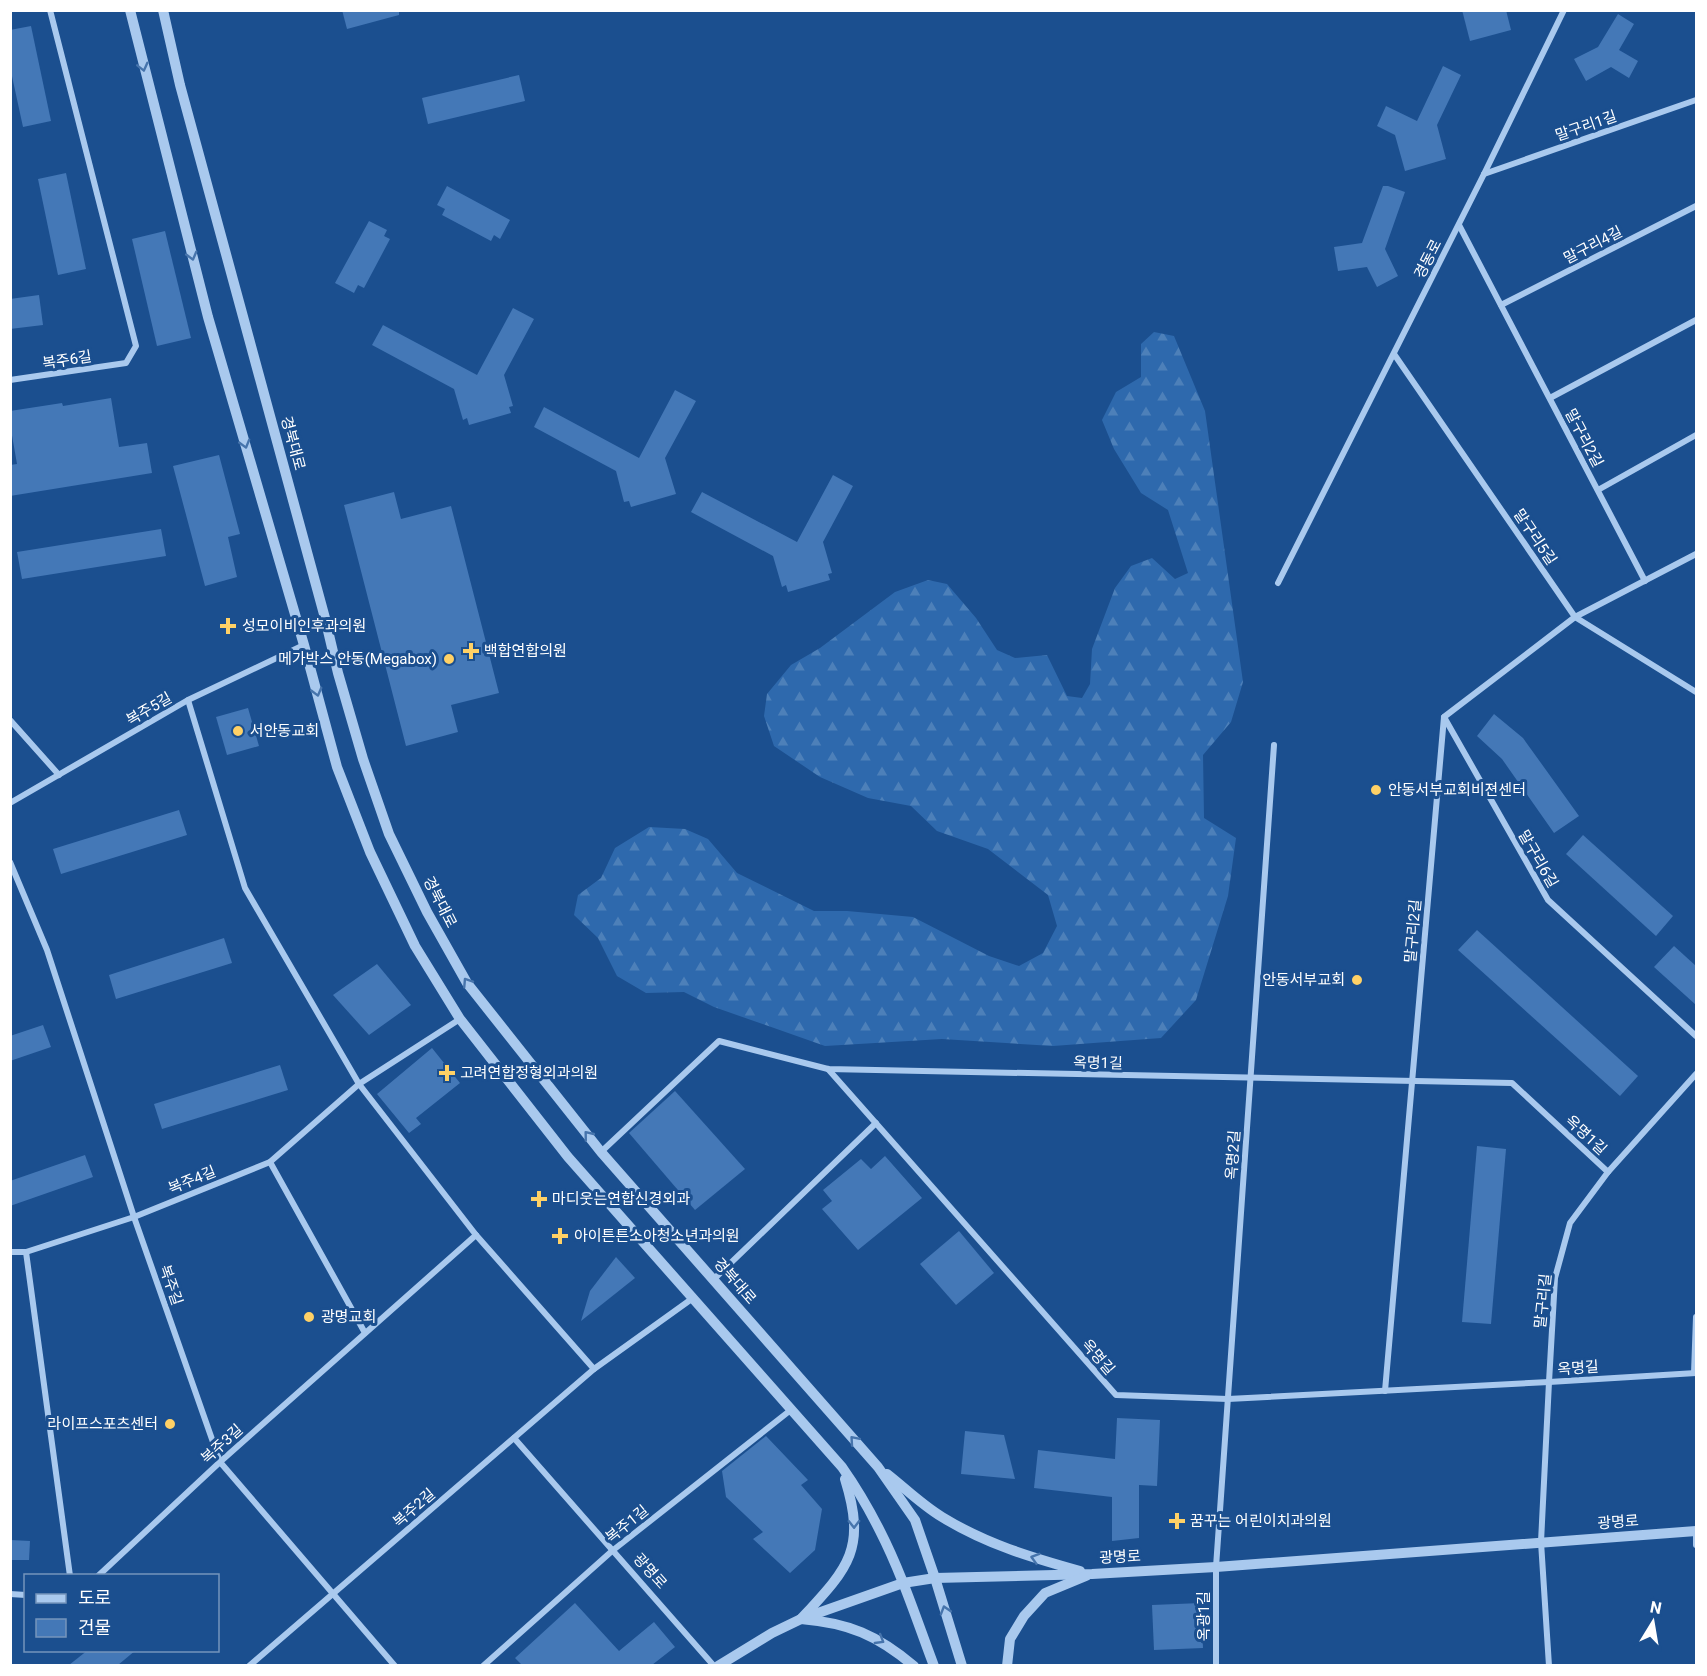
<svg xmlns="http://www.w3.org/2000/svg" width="1707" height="1676" viewBox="0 0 1707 1676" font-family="Roboto,'Noto Sans KR',sans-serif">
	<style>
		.forest { fill: url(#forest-firs) }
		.building { fill: #4478b7 }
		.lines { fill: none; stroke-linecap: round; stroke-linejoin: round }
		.minor { stroke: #a9c9ee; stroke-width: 6 }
		.tertiary { stroke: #a9c9ee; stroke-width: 10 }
		.oneway { stroke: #4674ac }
		.poi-dot { fill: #ffd166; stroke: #1b4f8f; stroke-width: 2 }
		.labels { text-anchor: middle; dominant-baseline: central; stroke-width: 6; stroke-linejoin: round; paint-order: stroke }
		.street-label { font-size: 15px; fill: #fff; stroke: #1b4f8f }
		.poi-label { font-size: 15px; fill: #fff; stroke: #1b4f8f; text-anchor: start }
	</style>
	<defs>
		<pattern id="forest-firs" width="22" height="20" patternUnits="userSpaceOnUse" patternTransform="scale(1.5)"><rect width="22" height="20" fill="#2e69ad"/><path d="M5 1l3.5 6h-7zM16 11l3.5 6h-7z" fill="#4d80b9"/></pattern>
	</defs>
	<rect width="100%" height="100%" fill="#1b4f8f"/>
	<path class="forest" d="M1154 332 1174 336 1205 411 1243 682 1231 722 1203 755 1204 818 1236 838 1228 896 1196 1000 1161 1038 1053 1046 942 1039 825 1046 714 1007 684 992 646 993 617 976 598 938 574 915 578 895 601 878 615 848 649 827 685 829 708 839 737 873 814 911H847L913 917 989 956 1019 966 1043 953 1057 926 1048 895 988 849 937 831 911 806 868 798 820 777 774 746 764 716 767 694 791 665 820 648 895 592 928 580 947 584 976 618 997 650 1015 658 1047 655 1067 696 1082 698 1090 684 1092 649 1115 588 1131 566 1152 558 1175 579 1188 573 1168 510 1141 493 1114 449 1102 420 1116 392 1141 377V344Z"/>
	<g class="building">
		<path d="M342 10H399V15L347 29Z"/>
		<path d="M1462 10H1506L1511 30 1470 41Z"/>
		<path d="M1618 14 1634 24 1619 50 1638 61 1629 78 1611 67 1586 81 1574 59 1598 47Z"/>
		<path d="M31 26 51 121 23 127 10 67V30Z"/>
		<path d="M1443 66 1461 75 1437 125 1446 159 1405 171 1395 135 1377 126 1386 106 1417 121Z"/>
		<path d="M519 75 525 101 428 124 422 98Z"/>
		<path d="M66 173 86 269 58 275 38 179Z"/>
		<path d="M447 186 510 220 500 239 494 235 491 241 442 215 445 209 437 205Z"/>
		<path d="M1383 186H1388L1405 192 1385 249 1398 276 1377 287 1367 267 1338 271 1334 247 1362 243Z"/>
		<path d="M369 221 387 230 384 236 390 239 364 288 358 285 354 293 335 283Z"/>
		<path d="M165 231 191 338 157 346 132 239Z"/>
		<path d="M39 295 43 325 10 329V299Z"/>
		<path d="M513 308 534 319 504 375 513 406 509 407 511 413 469 425 467 418 463 420 454 389 372 345 383 325 477 375Z"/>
		<path d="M675 390 696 401 665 458 676 494 631 507 629 501 624 502 616 471 534 427 544 407 639 458Z"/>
		<path d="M111 398 119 447 147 443 152 473 10 496V465L17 464 10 424V411L62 403 63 406Z"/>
		<path d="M219 455 240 534 228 537 237 577 205 586 173 466Z"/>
		<path d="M833 475 853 486 823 542 832 573 828 574 830 580 788 592 786 585 782 587 773 556 691 512 702 492 797 542Z"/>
		<path d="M394 492 401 519 451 506 499 693 451 705 458 732 406 746 344 505Z"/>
		<path d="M161 529 166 556 22 579 17 552Z"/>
		<path d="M248 708 259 746 227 755 216 717Z"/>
		<path d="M1494 714 1523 738 1579 816 1554 833 1502 759 1477 736Z"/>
		<path d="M179 810 187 835 61 874 53 849Z"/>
		<path d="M1583 835 1673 916 1656 936 1566 854Z"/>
		<path d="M1477 930 1638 1076 1620 1096 1458 950Z"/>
		<path d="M224 938 232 963 116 999 109 975Z"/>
		<path d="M1674 946 1696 966V1005L1654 967Z"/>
		<path d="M377 964 411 1005 369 1035 333 995Z"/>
		<path d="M43 1025 51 1047 10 1061V1036Z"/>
		<path d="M432 1048 460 1083 416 1118 421 1124 409 1133 377 1094Z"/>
		<path d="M280 1065 288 1090 162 1129 154 1104Z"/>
		<path d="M675 1091 745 1169 695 1210 629 1133Z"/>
		<path d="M1477 1146 1506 1149 1491 1324 1462 1322Z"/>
		<path d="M85 1155 93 1177 10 1206V1181Z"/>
		<path d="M885 1156 922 1198 858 1250 822 1209 832 1201 823 1190 861 1159 871 1169Z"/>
		<path d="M959 1231 994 1273 956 1305 920 1264Z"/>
		<path d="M616 1257 635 1278 581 1321 590 1291Z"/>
		<path d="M1117 1418 1160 1420 1157 1486 1139 1485V1538L1112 1541V1497L1034 1488 1038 1450 1115 1459Z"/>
		<path d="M965 1431 1004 1435 1015 1479 961 1474Z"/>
		<path d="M766 1436 808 1480 801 1485 822 1509 815 1550 790 1573 753 1539 763 1532 726 1497 722 1471Z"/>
		<path d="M10 1540 30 1541 29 1560H10Z"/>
		<path d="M575 1603 619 1651 654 1622 675 1647 652 1665H522L515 1658Z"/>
		<path d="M1201 1603 1203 1648 1154 1650 1152 1605Z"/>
		<path d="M88 1650H136L118 1665H69Z"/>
	</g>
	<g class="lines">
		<g class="minor">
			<path d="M1484 174 1696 100"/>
			<path d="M1459 225 1645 581"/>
			<path d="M1501 305 1696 206"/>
			<path d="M1394 354 1575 617 1696 692"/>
			<path d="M10 380 126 363 136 346 50 10"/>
			<path d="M1550 398 1696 320"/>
			<path d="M1598 490 1696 435"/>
			<path d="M1278 583 1484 174 1564 10"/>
			<path d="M188 700 245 888 359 1084 476 1235 594 1369"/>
			<path d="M1444 717 1548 900 1696 1036"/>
			<path d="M10 720 59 775"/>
			<path d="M10 803 188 700 304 645"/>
			<path d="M10 862 47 950 134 1217 220 1462 395 1666"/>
			<path d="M828 1069 1116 1395 1228 1399 1549 1382 1696 1373"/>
			<path d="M601 1152 719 1041 828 1069 1512 1083 1608 1172"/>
			<path d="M270 1162 365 1333"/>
			<path d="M10 1252H26L134 1217 270 1162 359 1084 460 1019"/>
			<path d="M26 1252 70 1576"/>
			<path d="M713 1280 876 1123"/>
			<path d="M1694 1373 1696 1317"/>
			<path d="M1385 1391 1444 717 1575 617 1696 554"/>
			<path d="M514 1438 714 1666"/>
			<path d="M1696 1531V1545"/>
			<path d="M98 1576 220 1462 476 1235"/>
			<path d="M10 1594 26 1595"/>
			<path d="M249 1666 594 1369 693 1298"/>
			<path d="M483 1666 612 1551 792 1409"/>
			<path d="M1216 1666V1567L1274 745"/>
			<path d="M1549 1666 1541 1542 1549 1382 1555 1278 1570 1223 1608 1172 1696 1074"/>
		</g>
		<g class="tertiary">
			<path d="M130 10 208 317 304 645 337 767 370 852 415 946 460 1019 568 1157 842 1467C856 1487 869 1509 880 1531 902 1574 917 1621 934 1666"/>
			<path d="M163 10 180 85 325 618 338 673 363 759 389 834 427 912 467 983 601 1152 878 1467 915 1520 935 1578 962 1666"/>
			<path d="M887 1474C905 1488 922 1505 942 1517 986 1544 1030 1557 1080 1571"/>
			<path d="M845 1479C867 1550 848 1568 801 1619 849 1623 877 1635 914 1666"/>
			<path d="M718 1666 772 1633 801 1619 903 1583 935 1578 1092 1574 1216 1567 1696 1531"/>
			<path d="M1007 1666 1010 1639 1024 1616 1045 1593 1086 1576"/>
		</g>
	</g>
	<defs><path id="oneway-chevron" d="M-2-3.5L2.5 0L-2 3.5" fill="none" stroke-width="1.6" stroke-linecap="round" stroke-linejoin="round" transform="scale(1.5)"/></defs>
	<g class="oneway">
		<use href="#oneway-chevron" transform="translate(143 67) rotate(76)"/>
		<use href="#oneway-chevron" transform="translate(192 256) rotate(75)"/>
		<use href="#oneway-chevron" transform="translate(245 444) rotate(74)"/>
		<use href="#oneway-chevron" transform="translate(317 692) rotate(75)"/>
		<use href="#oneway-chevron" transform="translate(467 982) rotate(-123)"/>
		<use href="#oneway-chevron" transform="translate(588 1135) rotate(-129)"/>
		<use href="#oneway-chevron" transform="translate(854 1440) rotate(-131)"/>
		<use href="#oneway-chevron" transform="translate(854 1524) rotate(89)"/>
		<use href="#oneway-chevron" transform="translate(1035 1558) rotate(-164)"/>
		<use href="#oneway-chevron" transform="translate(945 1610) rotate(-107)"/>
		<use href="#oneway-chevron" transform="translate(880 1640) rotate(31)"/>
	</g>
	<g class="poi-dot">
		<path d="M225 617h6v6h6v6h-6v6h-6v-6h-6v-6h6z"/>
		<path d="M468 642h6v6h6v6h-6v6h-6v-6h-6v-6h6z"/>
		<circle cx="449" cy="659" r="6"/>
		<circle cx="238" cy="731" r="6"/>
		<circle cx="1376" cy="790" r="6"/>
		<circle cx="1357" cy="980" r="6"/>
		<path d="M444 1064h6v6h6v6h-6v6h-6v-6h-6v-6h6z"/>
		<path d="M536 1190h6v6h6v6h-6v6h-6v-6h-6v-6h6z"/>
		<path d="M557 1227h6v6h6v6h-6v6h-6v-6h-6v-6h6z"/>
		<circle cx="309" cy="1317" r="6"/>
		<circle cx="170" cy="1424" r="6"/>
		<path d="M1174 1512h6v6h6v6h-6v6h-6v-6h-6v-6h6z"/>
	</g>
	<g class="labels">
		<g class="street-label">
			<text transform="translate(1586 126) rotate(-19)">말구리1길</text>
			<text transform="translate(1593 245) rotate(-27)">말구리4길</text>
			<text transform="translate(1428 259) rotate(-63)">경동로</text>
			<text transform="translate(67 360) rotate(-9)">복주6길</text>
			<text transform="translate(1584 438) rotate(62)">말구리2길</text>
			<text transform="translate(293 443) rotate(75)">경북대로</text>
			<text transform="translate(1535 537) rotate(56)">말구리5길</text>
			<text transform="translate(149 709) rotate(-30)">복주5길</text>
			<text transform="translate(1538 859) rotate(60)">말구리6길</text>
			<text transform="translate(440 902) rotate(63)">경북대로</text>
			<text transform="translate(1413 931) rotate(-85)">말구리2길</text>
			<text transform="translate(1098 1063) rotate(1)">옥명1길</text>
			<text transform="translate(1586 1135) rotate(43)">옥명1길</text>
			<text transform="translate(1233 1155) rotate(-86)">옥명2길</text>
			<text transform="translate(192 1180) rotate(-22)">복주4길</text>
			<text transform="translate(735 1281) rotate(49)">경북대로</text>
			<text transform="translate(171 1285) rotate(71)">복주길</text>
			<text transform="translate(1543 1301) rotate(-84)">말구리길</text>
			<text transform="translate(1098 1357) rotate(49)">옥명길</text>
			<text transform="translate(1578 1368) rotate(-4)">옥명길</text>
			<text transform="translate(222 1444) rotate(-42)">복주3길</text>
			<text transform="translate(414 1508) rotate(-41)">복주2길</text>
			<text transform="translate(1618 1522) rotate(-4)">광명로</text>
			<text transform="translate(627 1524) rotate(-39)">복주1길</text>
			<text transform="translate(1120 1557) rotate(-3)">광명로</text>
			<text transform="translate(650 1571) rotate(48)">광명로</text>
			<text transform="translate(1204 1616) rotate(-90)">옥광1길</text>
		</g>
		<g class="poi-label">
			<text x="242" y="626">성모이비인후과의원</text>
			<text x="484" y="651">백합연합의원</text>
			<text x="437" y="659" text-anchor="end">메가박스 안동(Megabox)</text>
			<text x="250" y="731">서안동교회</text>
			<text x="1388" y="790">안동서부교회비젼센터</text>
			<text x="1345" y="980" text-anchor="end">안동서부교회</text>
			<text x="460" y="1073">고려연합정형외과의원</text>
			<text x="552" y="1199">마디웃는연합신경외과</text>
			<text x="574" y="1236">아이튼튼소아청소년과의원</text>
			<text x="321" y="1317">광명교회</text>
			<text x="158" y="1424" text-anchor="end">라이프스포츠센터</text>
			<text x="1190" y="1521">꿈꾸는 어린이치과의원</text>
		</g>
	</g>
	<rect width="1707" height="1676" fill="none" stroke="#ffffff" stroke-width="24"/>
	<rect x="24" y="1574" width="195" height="78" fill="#1b4f8f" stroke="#7695bc" stroke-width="1.5"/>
	<rect x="36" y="1594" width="30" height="9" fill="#a9c9ee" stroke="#7695bc" stroke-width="1.5"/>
	<text x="78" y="1604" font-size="18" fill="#ffffff">도로</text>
	<rect x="36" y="1619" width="30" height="18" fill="#4478b7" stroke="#7695bc" stroke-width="1.5"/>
	<text x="78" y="1634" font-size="18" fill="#ffffff">건물</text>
	<g transform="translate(1653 1622) rotate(11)" stroke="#1b4f8f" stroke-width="4.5" paint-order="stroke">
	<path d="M0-4.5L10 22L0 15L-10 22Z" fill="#ffffff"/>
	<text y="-9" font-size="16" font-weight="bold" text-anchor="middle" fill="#ffffff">N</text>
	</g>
</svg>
